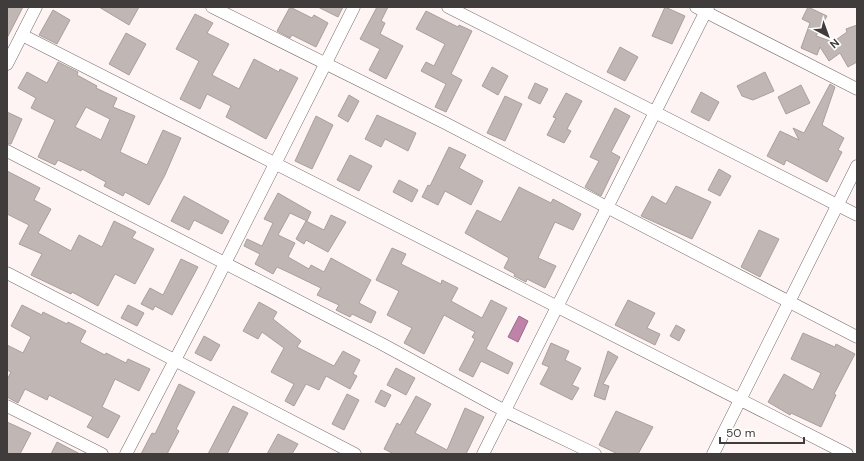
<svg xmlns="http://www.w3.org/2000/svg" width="864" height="461" viewBox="0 0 864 461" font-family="'DM Sans',sans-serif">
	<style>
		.water { fill: #bf82a8; stroke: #996d88 }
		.building { fill: #c0b7b4; stroke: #a9a09d; fill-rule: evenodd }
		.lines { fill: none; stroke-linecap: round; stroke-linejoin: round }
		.minor-casing { stroke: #776e6e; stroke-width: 13 }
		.minor { stroke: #fff; stroke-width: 12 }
	</style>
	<rect width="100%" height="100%" fill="#fff4f4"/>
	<path class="water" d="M519 316 528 321 518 342 508 337Z"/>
	<g class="building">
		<path d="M7 7H23L7 38Z"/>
		<path d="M99 7H139L129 25Z"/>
		<path d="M290 7 312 18 314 15 328 23 316 47 292 35 290 38 277 31Z"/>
		<path d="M318 7H343L338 17Z"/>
		<path d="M377 7H388L381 21 385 23 380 34 403 46 386 79 369 70 380 49 360 39Z"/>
		<path d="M665 7 685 16 672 44 652 36Z"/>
		<path d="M808 7 827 16 816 36 833 42 847 32 846 29 857 25V62L848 67 840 53 829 61 820 47 817 55 801 48 810 23 802 19Z"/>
		<path d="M53 10 70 20 57 44 39 35Z"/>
		<path d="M426 11 458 27 459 25 472 31 451 74 462 80 446 112 435 107 446 84 421 71 426 62 434 66 445 44 416 29Z"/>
		<path d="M195 14 213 23 207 33 229 44 212 75 239 89 254 59 279 72 280 69 298 78 266 139 226 117 231 106 207 94 200 109 180 99 199 61 176 49Z"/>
		<path d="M126 33 146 44 129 75 109 64Z"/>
		<path d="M620 47 638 57 625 81 607 72Z"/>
		<path d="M58 62 78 72 77 75 97 86 96 88 117 98 113 107 135 116 120 152 147 165 163 130 181 138 165 175 149 205 125 192 123 196 104 186 106 182 82 169 81 171 58 160 55 165 38 157 55 120 31 108 36 98 18 88 27 72 47 83ZM86 107 110 119 101 140 75 127Z"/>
		<path d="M492 67 508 76 498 95 482 86Z"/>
		<path d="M765 72 774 91 753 100 742 96 737 86Z"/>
		<path d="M535 83 548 89 540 104 528 98Z"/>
		<path d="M830 84 835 87 822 125 844 138 838 150 842 152 827 182 786 160 784 165 767 156 780 131 799 140 793 128 804 133Z"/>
		<path d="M801 85 810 103 786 114 778 97Z"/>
		<path d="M701 92 719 102 709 121 691 112Z"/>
		<path d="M566 93 582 101 567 129 571 131 564 143 547 135 556 118 553 117Z"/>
		<path d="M349 95 359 101 348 122 338 116Z"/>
		<path d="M505 96 522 104 505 141 487 133Z"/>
		<path d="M615 108 630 116 611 152 620 157 601 196 585 187 599 161 590 157Z"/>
		<path d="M7 112 22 119 11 144H7Z"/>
		<path d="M377 115 416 133 408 151 385 139 381 147 365 139Z"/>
		<path d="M316 116 333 125 312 169 295 161Z"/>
		<path d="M449 147 466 155 459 168 483 181 471 205 445 191 438 205 422 197 428 185 430 186Z"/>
		<path d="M350 155 372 166 359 191 337 180Z"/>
		<path d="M719 169 731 176 720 196 708 190Z"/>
		<path d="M7 171 40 188 34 200 51 209 38 233 71 251 79 235 102 247 114 221 136 232 132 238 154 249 135 284 115 274 98 306 72 292 71 294 31 275 42 254 19 244 29 225 7 214Z"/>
		<path d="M399 180 418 190 412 202 393 192Z"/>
		<path d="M676 186 711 202 692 239 641 216 652 196 666 204Z"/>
		<path d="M519 187 551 203 553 199 581 214 573 230 555 222 545 243 538 258 556 266 545 288 527 279 526 282 514 276 515 274 504 268 509 258 465 233 477 210 501 222Z"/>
		<path d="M278 193 311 212 307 221 290 213 278 235 295 243 288 257 309 269 311 265 324 272 331 258 371 280 359 303 376 312 371 323 352 314 350 317 336 310 339 305 317 295 321 288 290 273 277 267 273 274 255 264 260 254 244 246 247 239 262 246 273 223 264 219Z"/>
		<path d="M184 196 229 221 222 234 194 220 189 230 171 221Z"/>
		<path d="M331 215 346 222 328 252 306 240 304 244 296 239 306 221 324 230Z"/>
		<path d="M759 230 779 239 760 277 741 267Z"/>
		<path d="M392 248 406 254 401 264 441 284 442 280 458 288 451 301 482 318 491 300 507 308 486 349 513 363 508 374 481 361 473 377 459 370 475 339 472 337 475 332 444 315 424 354 404 343 412 328 387 315 399 291 376 280Z"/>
		<path d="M181 259 198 267 172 315 155 306 153 310 141 304 150 288 163 295Z"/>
		<path d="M628 300 655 313 647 328 660 334 655 345 615 325Z"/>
		<path d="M259 302 277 312 273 319 301 341 297 347 334 366 343 351 360 360 353 374 357 376 350 389 326 376 319 390 306 384 294 406 285 401 294 384 271 372 284 348 262 332 258 339 243 331Z"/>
		<path d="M22 305 42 315 43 312 67 324 68 322 86 331 80 342 105 355 106 353 126 363 128 359 150 369 139 391 115 379 102 407 120 416 108 438 87 427 93 417 49 395 47 400 25 389 18 403 7 397V380L11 372 7 370V345L23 353 31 337 11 326Z"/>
		<path d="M128 305 144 313 137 326 121 318Z"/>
		<path d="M676 325 685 330 679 341 670 336Z"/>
		<path d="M803 333 835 347 836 344 855 354 834 394 836 395 821 427 791 413 790 415 768 402 784 374 813 390 821 373 791 359Z"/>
		<path d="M204 336 220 345 211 361 195 353Z"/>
		<path d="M551 343 569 351 565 360 581 368 572 385 579 388 572 400 540 384 549 367 542 364Z"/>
		<path d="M608 351 618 357 603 384 609 386 605 400 594 396Z"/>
		<path d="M396 368 415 378 406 395 387 385Z"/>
		<path d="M179 384 195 392 176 429 179 431 167 454H141L152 433 155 434Z"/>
		<path d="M381 390 391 395 385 407 375 402Z"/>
		<path d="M347 394 359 400 344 430 332 424Z"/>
		<path d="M416 396 431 404 415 433 447 450 465 408 484 417 466 454H394L384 449 397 423 400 425Z"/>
		<path d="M233 406 248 413 227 454H208Z"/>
		<path d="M616 411 653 427 638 454H618L599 445Z"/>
		<path d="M7 422 31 433 20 454H7Z"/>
		<path d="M278 434 298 444 292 454H267Z"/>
		<path d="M57 442 80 454H51Z"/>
	</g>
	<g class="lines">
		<defs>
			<g id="minor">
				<path d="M212 7 445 123 857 337"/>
				<path d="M448 7 857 215"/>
				<path d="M696 7 857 89"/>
				<path d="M22 35 847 454"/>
				<path d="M7 64 36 7"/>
				<path d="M7 151 382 344 505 411 595 454"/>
				<path d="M7 273 355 454"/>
				<path d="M7 406 102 454"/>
				<path d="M126 454 210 293 354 7"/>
				<path d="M483 454 708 7"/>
				<path d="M713 454 857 166"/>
			</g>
		</defs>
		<use href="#minor" class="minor-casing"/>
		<use href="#minor" class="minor"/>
	</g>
	<rect width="864" height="461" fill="none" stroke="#403c3c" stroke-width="16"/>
	<g transform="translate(828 36) rotate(139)" stroke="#ffffff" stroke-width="3" paint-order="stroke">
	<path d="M0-3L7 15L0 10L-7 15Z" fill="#403c3c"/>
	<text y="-6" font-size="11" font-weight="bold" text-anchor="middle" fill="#403c3c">N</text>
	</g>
	<path d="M720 437v6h84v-6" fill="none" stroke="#403c3c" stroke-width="2"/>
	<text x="726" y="437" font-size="12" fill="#403c3c" stroke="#ffffff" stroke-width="3" paint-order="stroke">50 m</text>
</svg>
